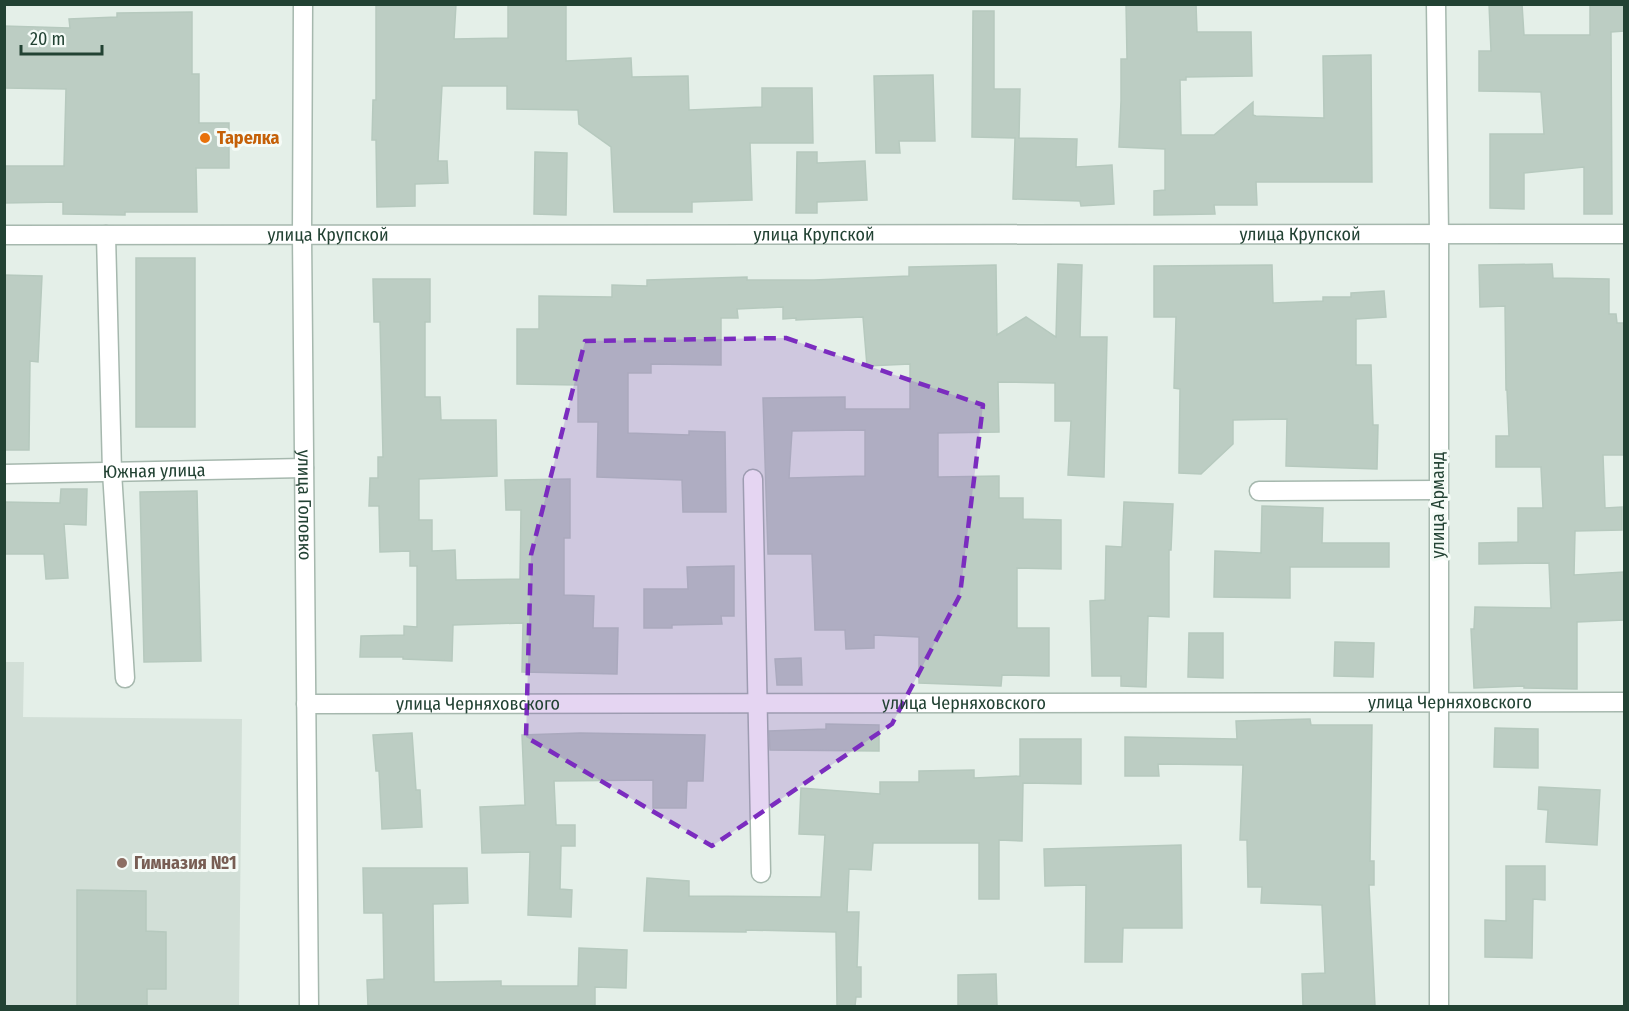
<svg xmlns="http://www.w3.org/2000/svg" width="1629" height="1011" viewBox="0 0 1629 1011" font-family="'Fira Sans Condensed',sans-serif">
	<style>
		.built { fill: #d2dfd7 }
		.building { fill: #bccdc3; stroke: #b6c9be; stroke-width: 1.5; fill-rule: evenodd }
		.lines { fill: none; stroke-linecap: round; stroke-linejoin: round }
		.minor-casing { stroke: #a6b8ae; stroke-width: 21 }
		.minor { stroke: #fff; stroke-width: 18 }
		.marked { fill: #7b2cbf; fill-opacity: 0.2; stroke: #7b2cbf; stroke-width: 4.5; stroke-dasharray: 12 8; stroke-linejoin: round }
		.food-dot { fill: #e8710a; stroke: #f5fbf7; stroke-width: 2 }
		.education-dot { fill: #8d6e63; stroke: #f5fbf7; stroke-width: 2 }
		.labels { text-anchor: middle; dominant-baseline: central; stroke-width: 6; stroke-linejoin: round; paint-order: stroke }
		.food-label { font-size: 18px; font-weight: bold; fill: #c56008; stroke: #f5fbf7; text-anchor: start }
		.street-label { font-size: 18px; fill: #224233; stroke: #f5fbf7 }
		.education-label { font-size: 18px; font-weight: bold; fill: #785e54; stroke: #f5fbf7; text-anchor: start }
	</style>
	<rect width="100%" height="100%" fill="#e4efe8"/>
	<path class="built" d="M5 662H24L23 717 242 719 239 1006H5Z"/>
	<g class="building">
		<path d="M376 4H456L454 39 508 38V4H566V61L631 58 632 77 688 76 689 110 762 107V88H812L813 143H750L752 200 692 202V212H614L611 147 579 124 578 110 507 109V86H442L438 161H447L448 183 415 184V206L377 207 376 140H372L373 100H376Z"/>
		<path d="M1126 4H1196L1197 32H1251L1252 76 1186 77V80H1180L1181 135H1214L1253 102V115L1256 116 1324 118 1323 56 1371 55 1372 182H1256L1257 205H1214L1215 214 1154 215V191L1165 190V149L1119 147 1121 101V59H1127Z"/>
		<path d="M1489 4H1522L1524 35H1590V4H1624V31L1611 32 1612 214H1584V167L1524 173V209L1490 208V134H1544L1541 92 1479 91V51H1491Z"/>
		<path d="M973 11H994V89H1020L1019 138 1077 139 1076 167 1112 165 1114 204 1081 206 1080 201 1013 199 1015 138 972 137Z"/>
		<path d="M192 12V74H199V123H229V168H196L197 212H125V215L63 214V202L4 203V166H64L66 89 4 88V26L70 28 69 19 117 17V13Z"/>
		<path d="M933 75 935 141H899L900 153H876L874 76Z"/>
		<path d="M535 152 567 153 566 215 534 214Z"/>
		<path d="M797 152H817V163L865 161 867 200 817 202V213H796Z"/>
		<rect x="136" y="258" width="59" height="169"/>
		<path d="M1058 264 1082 265 1080 337H1107L1104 477 1068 475 1071 421H1055V383L998 382 999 432 938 433V477L999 476V498H1023V519L1061 520V569L1017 568V628H1049V676L1002 675 1001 686 919 683V637L874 635V648L846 649 845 630H815L812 554H768L763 398 845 397V409H910V364L867 366 863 317 796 320V318L783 319V307L737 309 738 318H721V365L651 364V373H628V433L689 435V431L725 432 726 512H683L682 480 597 477 598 422H578V385L517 384V329H539V296L612 297V285L647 286V280L747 277V280H814L909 276V267L996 265 997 335 1026 317 1056 337ZM865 430V476L789 478 792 431Z"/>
		<path d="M1552 264 1553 278 1609 279V314H1616L1617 323H1624V455H1603L1605 508 1622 507V530L1575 531 1574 575 1624 572V620L1577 622V689L1524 688V686L1474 688 1471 629H1474L1475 607 1551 608 1549 563 1479 564V543L1518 542V508H1543L1541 467H1496V436H1509L1507 390H1506L1505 306 1480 307 1479 265Z"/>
		<path d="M1272 265 1273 303 1323 301V297H1351V293L1384 291 1386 317 1356 319V365H1371L1373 425H1378L1377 469 1286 466 1287 419 1233 420V444L1201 474 1179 473 1180 389 1174 388 1176 317H1154V266Z"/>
		<path d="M4 275 42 276 38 362 30 361 29 450H4Z"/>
		<path d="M373 279H430V322H425V397H440L441 420H496L497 476 419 479V520H432V551L455 550 456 580 520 579 521 510H506L505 480 570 479V538H564V595L594 596 593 628H618L617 674 522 672 523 623 453 625 452 661 403 659V657H360L361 636 404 635V626L417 627V566H410V551L380 552 379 506H369L370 478H378V457H383L380 322H374Z"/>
		<path d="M61 489H87L86 525 64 524 68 578 46 579 44 554H4V502L60 503Z"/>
		<path d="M197 491 201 661 144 662 140 492Z"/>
		<path d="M1124 502 1173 504 1171 550H1169V617L1148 616 1146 687 1121 686V676H1092L1090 601 1105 600 1106 546 1122 547Z"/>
		<path d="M1262 506 1323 508 1322 543H1389V567H1290V598L1214 597 1215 551 1261 553Z"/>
		<path d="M734 566V616H721L722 624 672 625V628H644V589H688L687 567Z"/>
		<path d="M1189 633H1223V678L1188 677Z"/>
		<path d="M1335 642 1374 643 1373 677 1334 676Z"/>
		<path d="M801 658 802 685H777L775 659Z"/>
		<path d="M1310 719 1311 725H1372L1370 861H1374V885H1369L1375 1006H1303L1302 974 1325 973 1322 905 1261 903 1262 887H1248L1247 840H1240L1243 765 1158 764 1159 776H1125V737L1237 739 1236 721Z"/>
		<path d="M826 724 879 725V751L770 750 769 731 826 729Z"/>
		<path d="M1495 728 1538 729V768L1494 767Z"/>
		<path d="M412 733 416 790H420L422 827 382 829 379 771H376L373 735Z"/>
		<path d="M580 733 705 735 703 781H687L686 808H653V780L554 781 556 825H575V846H561L560 889 572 890 571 917 528 915 530 852 482 853 480 807 525 805 522 735Z"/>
		<path d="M1020 739H1081V784L1023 783 1022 841 999 840V899H979V843H873L871 870 849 869 847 912H859L857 967H861V997H856L855 1006H837L836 932 746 930V932L644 931 647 878 689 881V896L821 897 825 835 799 834 801 788 880 794V782H919V771L974 770V778L1020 776Z"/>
		<path d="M1539 787 1600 790 1597 845 1546 842 1548 810 1538 809Z"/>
		<path d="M1181 845 1182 928H1123L1122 962H1085L1086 885 1045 886 1044 849Z"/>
		<path d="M1506 866H1545V900L1533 899 1532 958 1485 957V920L1506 921Z"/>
		<path d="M363 868H467L468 903 433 904 434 982 501 981V986H578L579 948 627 950 626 988 595 987V1006H368L367 980 384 979 383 913H364Z"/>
		<path d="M77 890 146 891V931L166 932V989H147V1006H77Z"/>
		<path d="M996 974 997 1006H958V975Z"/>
	</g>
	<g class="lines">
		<defs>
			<g id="minor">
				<path id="s1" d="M303 4 302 234 309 1006"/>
				<path d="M1436 4 1439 234V1006"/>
				<path id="s2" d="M4 235 1624 234"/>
				<path d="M106 235 112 472 125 678"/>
				<path id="s3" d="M4 474 304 468"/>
				<path d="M753 479 761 873"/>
				<path d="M1259 491 1438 490"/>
				<path id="s4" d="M306 704 1624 702"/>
			</g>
		</defs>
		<use href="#minor" class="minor-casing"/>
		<use href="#minor" class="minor"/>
	</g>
	<path class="marked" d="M786 338 983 405 960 595 892 724 712 846 526 737 531 555 585 341Z"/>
	<circle class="food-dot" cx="205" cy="138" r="6"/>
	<circle class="education-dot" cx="122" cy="863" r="6"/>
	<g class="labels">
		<g class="food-label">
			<text x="217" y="138">Тарелка</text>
		</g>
		<g class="street-label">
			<text stroke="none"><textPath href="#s2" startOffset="324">улица Крупской</textPath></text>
			<text stroke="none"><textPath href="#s2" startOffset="810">улица Крупской</textPath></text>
			<text stroke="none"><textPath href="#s2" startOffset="1296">улица Крупской</textPath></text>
			<text stroke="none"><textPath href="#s3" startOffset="150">Южная улица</textPath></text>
			<text transform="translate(1438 505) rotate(-90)">улица Арманд</text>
			<text stroke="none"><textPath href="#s1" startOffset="501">улица Головко</textPath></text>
			<text stroke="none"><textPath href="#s4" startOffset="658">улица Черняховского</textPath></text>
			<text stroke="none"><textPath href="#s4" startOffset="1144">улица Черняховского</textPath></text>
			<text stroke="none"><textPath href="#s4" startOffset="172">улица Черняховского</textPath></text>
		</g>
		<g class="education-label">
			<text x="134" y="863">Гимназия №1</text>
		</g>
	</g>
	<rect width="1629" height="1011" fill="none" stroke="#224233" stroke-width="12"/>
	<path d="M21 45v9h81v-9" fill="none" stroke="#224233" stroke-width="3"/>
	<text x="30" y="45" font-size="18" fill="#224233" stroke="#f5fbf7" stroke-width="4.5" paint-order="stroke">20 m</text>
</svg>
